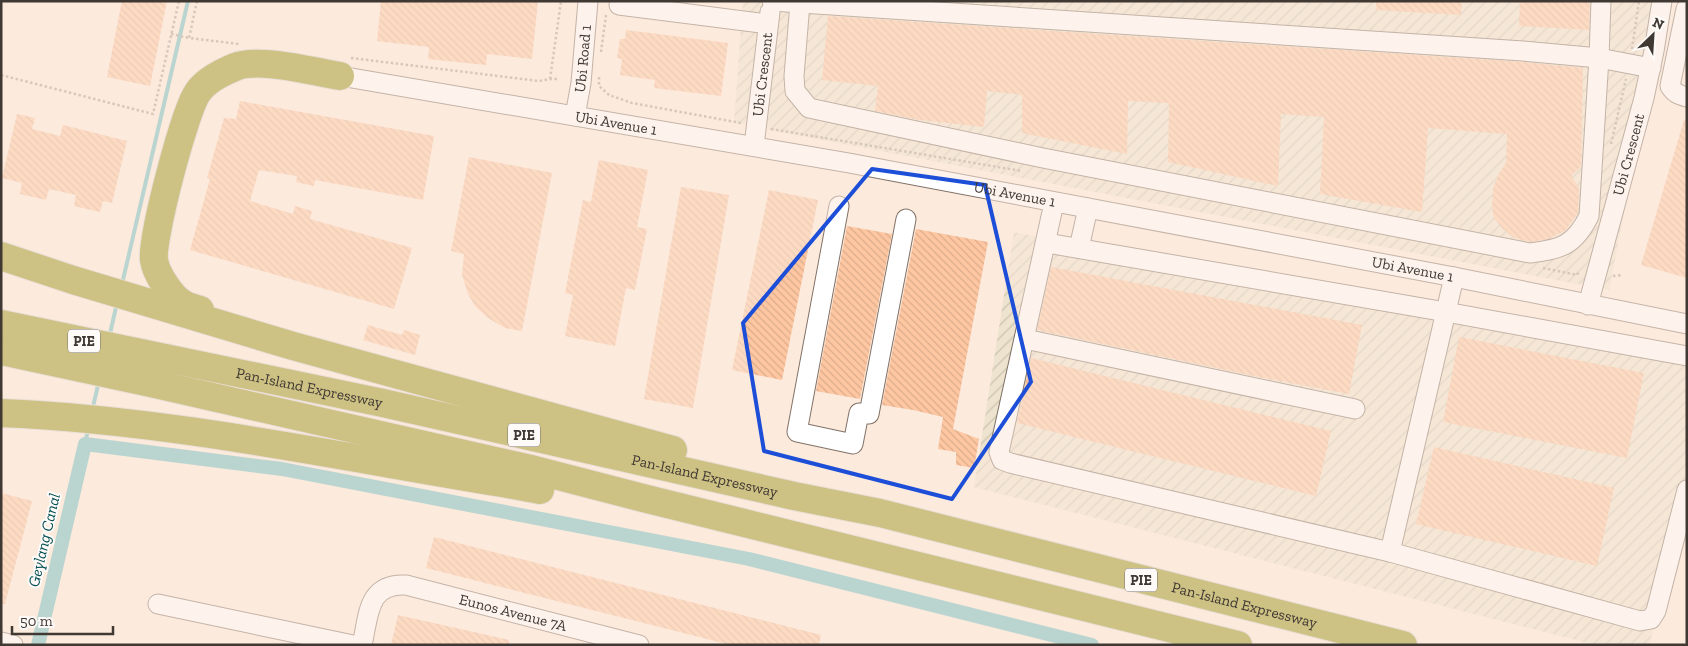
<svg xmlns="http://www.w3.org/2000/svg" width="1688" height="646" viewBox="0 0 1688 646" font-family="'Zilla Slab',serif">
	<style>
		.industrial { fill: url(#industrial-furrows) }
		.lines { fill: none; stroke-linecap: round; stroke-linejoin: round }
		.stream { stroke: #6cbdc0; stroke-width: 4 }
		.canal { stroke: #6cbdc0; stroke-width: 14 }
		.building { fill: url(#building-back-hatch) }
		.minor-casing { stroke: #827267; stroke-width: 21 }
		.highway-casing { stroke: #d5d3d2; stroke-width: 30 }
		.path { stroke: #ad9f96; stroke-width: 2.5; stroke-dasharray: 2.5 2.5; stroke-linecap: butt }
		.minor { stroke: #fff; stroke-width: 19 }
		.highway { stroke: #969017; stroke-width: 28 }
		.marked { fill: none; stroke: #1d4ed8; stroke-width: 4; stroke-linejoin: round }
		.labels { text-anchor: middle; dominant-baseline: central; stroke-width: 4; stroke-linejoin: round; paint-order: stroke }
		.shield { fill: #fefaf8; stroke: #78726e; stroke-width: 1 }
		.shield-label { font-size: 14px; font-weight: bold; fill: #3f3833 }
		.street-label { font-size: 15px; fill: #3f3833; stroke: #fefaf8 }
		.water-label { font-size: 16px; font-style: italic; fill: #004f51; stroke: #fefaf8 }
	</style>
	<defs>
		<pattern id="industrial-furrows" width="10" height="10" patternUnits="userSpaceOnUse" patternTransform="scale(1.25)"><rect width="10" height="10" fill="#ede3ce"/><path d="M-1 1l2-2M0 10L10 0M9 11l2-2" fill="none" stroke="#ccc4b1"/></pattern>
		<pattern id="building-back-hatch" width="6" height="6" patternUnits="userSpaceOnUse" patternTransform="scale(1.25)"><rect width="6" height="6" fill="#fec7a2"/><path d="M-1 5l2 2M0 0l6 6M5-1l2 2" fill="none" stroke="#dbac8c"/></pattern>
	</defs>
	<rect width="100%" height="100%" fill="#fceadd"/>
	<g class="industrial">
		<path d="M743 1H1665L1609 290 734 123Z"/>
		<path d="M1014 232 1687 361V507L1649 645H1596L974 487Z"/>
	</g>
	<g class="lines">
		<g class="stream">
			<path d="M122 284 188 1"/>
			<path d="M109 338 117 303"/>
			<path d="M92 411 99 381"/>
			<path d="M85 444 88 430"/>
		</g>
		<path class="canal" d="M38 645 85 444 282 469 749 559 1092 645"/>
	</g>
	<g class="building">
		<path d="M122 1H167L150 86 107 77Z"/>
		<path d="M381 1H538L532 59 487 54 486 65 428 59 429 47 377 41Z"/>
		<path d="M1376 1H1462L1461 15 1376 10Z"/>
		<path d="M1520 1H1590L1589 30 1519 26Z"/>
		<path d="M828 16 1522 62 1583 68 1581 166 1571 176 1579 188 1578 213 1565 231 1548 239 1530 242 1514 238 1503 229 1494 218 1492 207 1493 189 1498 175 1506 163 1507 134 1428 128 1422 212 1320 194 1324 117 1281 114 1278 186 1168 162 1169 103 1128 101 1127 154 1022 133V95L987 91 984 127 920 120 875 111 878 86 822 80Z"/>
		<path d="M626 30 728 43 721 96 654 88 655 80 620 75 622 59 617 58 620 39H625Z"/>
		<path d="M240 101 434 136 423 200 315 180 314 186 296 182 297 176 259 170 250 201 293 214 295 206 312 211 310 219 412 248 394 309 190 250 210 179 207 178 224 118 236 119Z"/>
		<path d="M17 114 35 118 32 129 60 136 63 125 127 141 112 203 103 201 100 212 74 206 76 195 49 189 46 200 20 194 22 183 2 178Z"/>
		<path d="M1684 120H1687V278L1641 265Z"/>
		<path d="M469 157 552 173 522 331 505 328 488 318 475 306 468 294 462 275 464 254 451 251Z"/>
		<path d="M599 160 648 170 637 227 647 229 635 290 626 288 615 346 565 336 573 295 565 293 583 200 591 202Z"/>
		<path d="M681 187 729 195 693 408 644 399Z"/>
		<path d="M769 190 818 200 782 380 732 370Z"/>
		<path d="M847 226 892 234 860 399 816 391Z"/>
		<path d="M916 229 988 242 953 429 979 439 974 468 956 465V452L938 449 943 417 913 410 882 405Z"/>
		<path d="M1051 267 1362 325 1349 394 1259 377 1037 330Z"/>
		<path d="M368 325 402 335 404 330 420 335 415 355 363 340Z"/>
		<path d="M1459 337 1644 373 1627 458 1443 422Z"/>
		<path d="M1031 358 1331 431 1316 496 1017 423Z"/>
		<path d="M1434 447 1614 488 1597 566 1416 524Z"/>
		<path d="M1 493 32 501 5 604H1Z"/>
		<path d="M434 537 821 635 819 645H731L426 568Z"/>
		<path d="M398 615 509 640V645H391Z"/>
	</g>
	<g class="lines">
		<defs>
			<g id="minor">
				<path d="M772 1 1523 51 1599 58 1651 68"/>
				<path d="M800 3 794 76 795 91 809 108 1043 158 1530 253C1561 249 1574 246 1589 216L1599 58 1601 1"/>
				<path d="M619 5 768 24"/>
				<path d="M1686 9 1670 86C1674 93 1679 95 1687 97"/>
				<path id="s1" d="M340 76 849 163 1454 277 1687 324"/>
				<path id="s2" d="M575 116 581 83 588 1"/>
				<path id="s3" d="M754 146 770 12"/>
				<path d="M1054 203 999 452 1002 460 1010 463 1390 552 1640 621 1651 619 1656 611 1687 490"/>
				<path d="M839 206 797 432 853 444 859 413 869 414 906 219"/>
				<path d="M1047 243 1446 312 1687 356"/>
				<path d="M1079 248 1088 208"/>
				<path id="s4" d="M1588 305 1644 98 1654 51 1662 1"/>
				<path d="M1025 339 1355 409"/>
				<path d="M1390 552 1454 277"/>
				<path d="M158 604 353 645"/>
				<path d="M1 642 13 645"/>
				<path id="s5" d="M362 645C369 615 367 583 406 585L639 645"/>
			</g>
			<g id="highway">
				<path d="M1 256 73 280 293 346 673 450"/>
				<path d="M200 310C195 308 187 307 182 303 171 296 156 274 154 260 151 239 185 109 198 92 206 80 223 72 235 67 258 57 315 72 340 76"/>
				<path id="s6" d="M1 324 383 403 794 496 880 513 1403 645"/>
				<path d="M1 351 151 383 535 470 647 499 1238 645"/>
				<path d="M1 413C170 420 336 456 502 483L540 490"/>
			</g>
		</defs>
		<use href="#minor" class="minor-casing"/>
		<use href="#highway" class="highway-casing"/>
		<g class="path">
			<path d="M197 1 189 38 239 44"/>
			<path d="M171 34 189 38"/>
			<path d="M1632 49 1639 1"/>
			<path d="M601 52 606 15"/>
			<path d="M351 58 539 81 550 79H557"/>
			<path d="M1 75 153 114 179 1"/>
			<path d="M599 77V86L609 95 632 103 741 123"/>
			<path d="M550 79 561 1"/>
			<path d="M771 129 1022 171"/>
			<path d="M1611 144 1626 79"/>
			<path d="M1543 268 1577 275 1579 271"/>
			<path d="M1613 276 1622 275"/>
		</g>
		<use href="#minor" class="minor"/>
		<use href="#highway" class="highway"/>
	</g>
	<path d="M0 0H1688V646H0ZM872 169 985 185 1031 382 952 499 764 451 743 323Z" fill="#fceadd" fill-opacity=".55" fill-rule="evenodd"/>
	<path class="marked" d="M872 169 985 185 1031 382 952 499 764 451 743 323Z"/>
	<g class="labels">
		<g class="shield">
			<rect x="68" y="329.5" width="32" height="23" rx="4"/>
			<rect x="508" y="423.5" width="32" height="23" rx="4"/>
			<rect x="1125" y="568.5" width="32" height="23" rx="4"/>
		</g>
		<g class="shield-label">
			<text x="84" y="341">PIE</text>
			<text x="524" y="435">PIE</text>
			<text x="1141" y="580">PIE</text>
		</g>
		<g class="street-label">
			<text stroke="none"><textPath href="#s2" startOffset="58">Ubi Road 1</textPath></text>
			<text stroke="none"><textPath href="#s3" startOffset="72">Ubi Crescent</textPath></text>
			<text stroke="none"><textPath href="#s1" startOffset="280">Ubi Avenue 1</textPath></text>
			<text stroke="none"><textPath href="#s4" startOffset="156">Ubi Crescent</textPath></text>
			<text stroke="none"><textPath href="#s1" startOffset="685">Ubi Avenue 1</textPath></text>
			<text stroke="none"><textPath href="#s1" startOffset="1090">Ubi Avenue 1</textPath></text>
			<text stroke="none"><textPath href="#s6" startOffset="315">Pan-Island Expressway</textPath></text>
			<text stroke="none"><textPath href="#s6" startOffset="720">Pan-Island Expressway</textPath></text>
			<text stroke="none"><textPath href="#s6" startOffset="1275">Pan-Island Expressway</textPath></text>
			<text stroke="none"><textPath href="#s5" startOffset="195">Eunos Avenue 7A</textPath></text>
		</g>
		<g class="water-label">
			<text transform="translate(44 540) rotate(-77)">Geylang Canal</text>
		</g>
	</g>
	<rect width="1688" height="646" fill="none" stroke="#3f3833" stroke-width="5"/>
	<g transform="translate(1653 35) rotate(25)" stroke="#fefaf8" stroke-width="4" paint-order="stroke">
	<path d="M0-4L9 19L0 12L-9 19Z" fill="#3f3833"/>
	<text y="-8" font-size="14" font-weight="bold" text-anchor="middle" fill="#3f3833">N</text>
	</g>
	<path d="M12 626v8h101v-8" fill="none" stroke="#3f3833" stroke-width="2.5"/>
	<text x="20" y="626" font-size="15" fill="#3f3833" stroke="#fefaf8" stroke-width="4" paint-order="stroke">50 m</text>
</svg>
